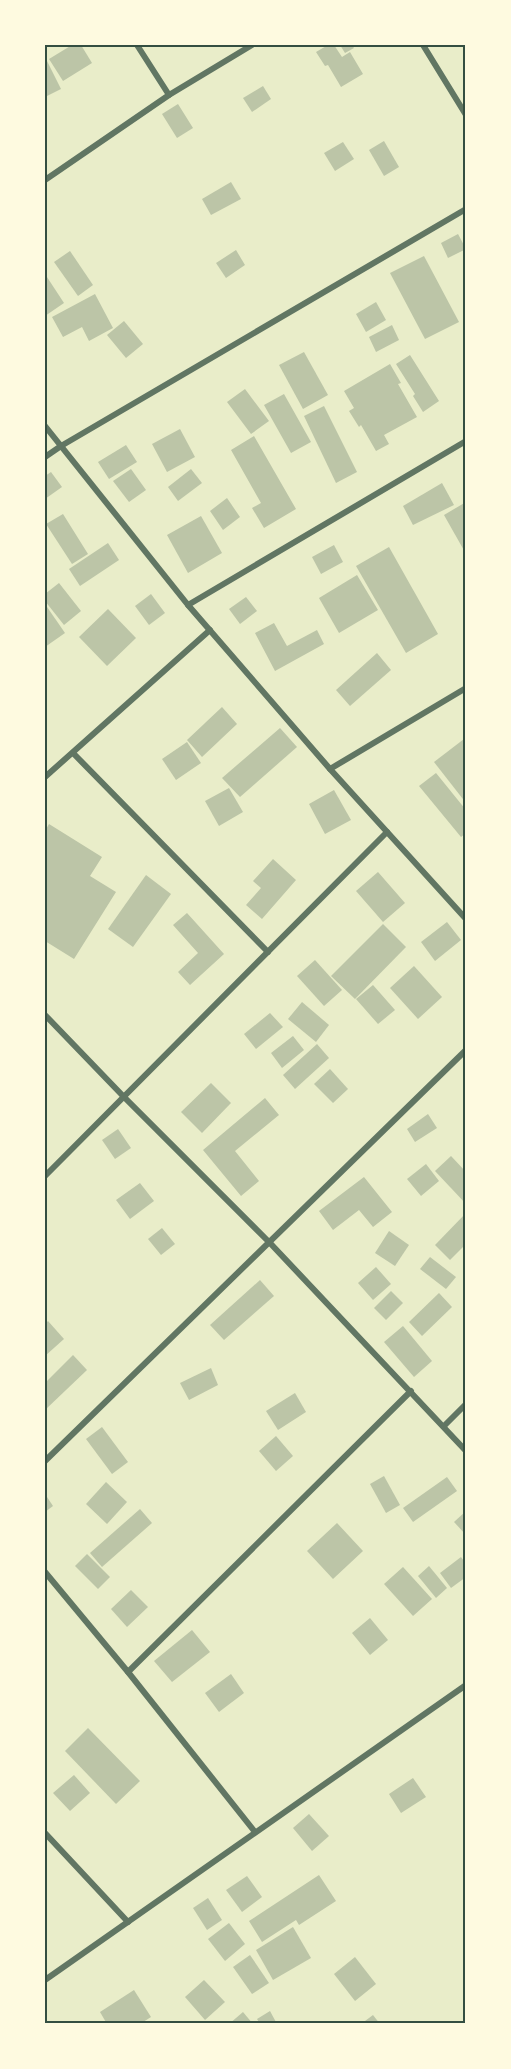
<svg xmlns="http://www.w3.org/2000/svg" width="511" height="2069" viewBox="0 0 511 2069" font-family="'DejaVu Sans',sans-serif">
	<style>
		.building { fill: #bcc5a7 }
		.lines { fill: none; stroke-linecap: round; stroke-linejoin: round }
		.minor { stroke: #617663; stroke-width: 6 }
		.neatline { fill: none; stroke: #344e41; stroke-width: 2 }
	</style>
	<rect width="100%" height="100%" fill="#e9edc9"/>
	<g class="building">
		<path d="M72 45H81L92 63 63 81 49 59Z"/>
		<path d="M328 45H334L342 57 350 52 363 74 341 87 328 65 325 66 316 52Z"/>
		<path d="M340 45H352L354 48 345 53Z"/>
		<path d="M45 57 61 89 45 97Z"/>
		<path d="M263 86 271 99 252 112 243 98Z"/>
		<path d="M178 104 193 128 177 138 162 114Z"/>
		<path d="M384 141 399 167 384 176 369 150Z"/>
		<path d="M343 142 354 159 335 171 324 153Z"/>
		<path d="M231 182 241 199 211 215 202 199Z"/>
		<path d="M458 234 466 249 448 258 441 243Z"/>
		<path d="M236 250 245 265 226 278 216 263Z"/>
		<path d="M70 251 93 285 78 296 54 262Z"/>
		<path d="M424 256 459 322 425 339 390 273Z"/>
		<path d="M45 274 64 303 45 316Z"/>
		<path d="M95 294 113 328 89 341 82 327 63 337 52 317Z"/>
		<path d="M376 302 386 320 366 332 356 314Z"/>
		<path d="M124 321 143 344 126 358 107 335Z"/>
		<path d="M392 325 399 340 376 352 369 337Z"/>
		<path d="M304 352 328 395 303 409 279 365Z"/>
		<path d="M410 355 439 401 423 412 413 396 415 394 396 364Z"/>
		<path d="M390 364 401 383 398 384 417 417 384 435 389 444 376 451 361 425 359 427 349 411 354 408 344 391Z"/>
		<path d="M245 389 269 421 251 434 227 402Z"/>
		<path d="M284 394 311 442 291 453 264 405Z"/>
		<path d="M324 406 357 472 336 483 304 416Z"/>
		<path d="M180 429 195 457 167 472 152 444Z"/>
		<path d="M254 436 296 509 264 528 252 508 261 503 231 450Z"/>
		<path d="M126 445 137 462 109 479 98 462Z"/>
		<path d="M131 469 146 490 129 502 113 481Z"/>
		<path d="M191 469 202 483 178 501 168 487Z"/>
		<path d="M51 472 62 487 45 499V476Z"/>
		<path d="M442 483 454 505 413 525 403 506Z"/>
		<path d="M227 498 240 517 223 530 210 511Z"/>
		<path d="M466 502V554L444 515Z"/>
		<path d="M63 514 88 554 72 564 46 524Z"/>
		<path d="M201 516 222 553 188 573 167 535Z"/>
		<path d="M108 543 119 560 80 586 69 569Z"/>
		<path d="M334 545 343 562 321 574 312 557Z"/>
		<path d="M389 547 438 634 406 653 356 566Z"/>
		<path d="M357 575 378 610 339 633 319 598Z"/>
		<path d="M59 583 81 611 64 625 45 601V594Z"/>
		<path d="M151 594 165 613 149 625 135 606Z"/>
		<path d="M246 597 257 611 240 624 229 609Z"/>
		<path d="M45 604 65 633 45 647Z"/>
		<path d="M108 609 136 638 107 666 79 637Z"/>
		<path d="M274 623 287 646 317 630 324 644 275 671 255 633Z"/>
		<path d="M377 653 391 670 350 706 336 690Z"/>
		<path d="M222 707 237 724 202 757 187 740Z"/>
		<path d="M280 728 297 747 240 797 222 778Z"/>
		<path d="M464 739 466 742V803L434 762Z"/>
		<path d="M187 742 201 763 176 780 162 759Z"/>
		<path d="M436 773 466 810V833L461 837 419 786Z"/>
		<path d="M229 788 243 812 219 826 205 801Z"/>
		<path d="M334 790 351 820 325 834 309 804Z"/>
		<path d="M49 824 102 857 90 876 116 892 74 959 45 941V831Z"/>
		<path d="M273 859 296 880 262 919 246 905 261 888 253 881Z"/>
		<path d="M378 872 405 903 383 922 356 891Z"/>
		<path d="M146 875 171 894 133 947 108 929Z"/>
		<path d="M187 913 224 954 190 985 178 972 198 953 173 925Z"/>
		<path d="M447 922 461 940 435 961 421 942Z"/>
		<path d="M383 924 406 947 355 999 331 976Z"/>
		<path d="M315 960 342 990 324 1006 297 976Z"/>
		<path d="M414 966 442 997 418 1019 390 988Z"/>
		<path d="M373 985 395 1010 378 1024 356 999Z"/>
		<path d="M302 1002 329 1025 316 1042 288 1019Z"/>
		<path d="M270 1013 283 1027 256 1049 244 1034Z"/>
		<path d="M293 1036 304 1050 282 1068 271 1053Z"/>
		<path d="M317 1044 329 1058 295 1089 283 1075Z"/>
		<path d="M330 1069 348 1089 333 1103 314 1084Z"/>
		<path d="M211 1083 231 1103 202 1133 181 1112Z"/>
		<path d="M265 1098 279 1115 235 1151 259 1181 241 1196 203 1150Z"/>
		<path d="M428 1114 437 1128 415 1142 407 1129Z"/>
		<path d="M118 1129 131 1148 115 1159 102 1140Z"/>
		<path d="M451 1156 466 1172V1204L435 1171Z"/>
		<path d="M426 1164 439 1181 421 1196 407 1179Z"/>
		<path d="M364 1177 392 1212 373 1227 359 1210 333 1230 319 1211Z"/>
		<path d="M140 1183 154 1201 130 1219 116 1200Z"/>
		<path d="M466 1213V1244L450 1260 435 1245Z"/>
		<path d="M162 1228 175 1244 161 1255 148 1239Z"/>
		<path d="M389 1231 409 1245 395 1266 375 1253Z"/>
		<path d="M430 1257 456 1277 446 1289 420 1269Z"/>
		<path d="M376 1267 391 1284 373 1300 358 1283Z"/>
		<path d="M260 1280 274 1296 224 1340 210 1325Z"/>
		<path d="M391 1291 403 1303 386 1320 374 1308Z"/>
		<path d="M439 1293 452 1307 422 1336 409 1322Z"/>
		<path d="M48 1321 64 1339 45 1356V1324Z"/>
		<path d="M403 1326 432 1361 414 1377 384 1342Z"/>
		<path d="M73 1355 87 1370 45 1410V1383Z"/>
		<path d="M211 1368 218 1385 189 1400 180 1383Z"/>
		<path d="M295 1393 306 1412 278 1430 266 1411Z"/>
		<path d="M102 1427 128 1462 112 1474 86 1439Z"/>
		<path d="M276 1436 293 1456 276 1471 259 1451Z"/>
		<path d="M384 1476 400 1505 386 1513 370 1484Z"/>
		<path d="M447 1477 457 1491 413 1522 403 1508Z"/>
		<path d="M106 1482 127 1502 107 1524 86 1504Z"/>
		<path d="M45 1494 53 1506 45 1512Z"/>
		<path d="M140 1509 152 1523 102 1567 90 1553Z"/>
		<path d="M466 1511V1535L454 1522Z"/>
		<path d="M337 1523 363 1551 333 1579 307 1551Z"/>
		<path d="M87 1554 110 1577 98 1589 75 1566Z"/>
		<path d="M461 1557 466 1564V1577L451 1588 440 1573Z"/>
		<path d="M429 1566 447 1588 436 1598 418 1576Z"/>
		<path d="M403 1567 432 1599 413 1616 384 1584Z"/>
		<path d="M131 1590 148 1607 127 1627 111 1609Z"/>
		<path d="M370 1618 388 1640 370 1655 352 1633Z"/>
		<path d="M192 1630 210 1652 172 1682 154 1661Z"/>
		<path d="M231 1674 244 1693 219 1712 205 1693Z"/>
		<path d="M88 1728 140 1781 116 1804 65 1751Z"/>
		<path d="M74 1775 90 1793 70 1811 53 1793Z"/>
		<path d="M413 1778 426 1797 401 1813 389 1794Z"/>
		<path d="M309 1814 329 1836 312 1851 293 1828Z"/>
		<path d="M319 1875 336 1901 299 1925 296 1920 262 1942 249 1921Z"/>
		<path d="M247 1876 262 1897 242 1912 226 1890Z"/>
		<path d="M208 1898 222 1920 207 1930 193 1908Z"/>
		<path d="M229 1923 245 1944 225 1961 208 1939Z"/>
		<path d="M293 1927 311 1958 273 1980 256 1950Z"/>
		<path d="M250 1955 269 1983 252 1994 233 1967Z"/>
		<path d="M355 1957 376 1984 355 2001 334 1974Z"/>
		<path d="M204 1980 225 2002 205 2020 185 1997Z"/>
		<path d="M134 1990 151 2017 140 2024H107L100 2012Z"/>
		<path d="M270 2011 277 2024H260L257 2019Z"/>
		<path d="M243 2012 253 2024H229Z"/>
		<path d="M373 2015 380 2024H361Z"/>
	</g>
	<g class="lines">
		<g class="minor">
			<path d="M137 45 169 95"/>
			<path d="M423 45 466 115"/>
			<path d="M45 180 169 95 252 45"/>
			<path d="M45 426 188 605 330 769 466 919"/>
			<path d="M45 457 61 446 466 209"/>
			<path d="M188 605 466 441"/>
			<path d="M73 753 268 952"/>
			<path d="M330 769 466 688"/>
			<path d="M45 777 210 630"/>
			<path d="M45 1015 124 1097 270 1243 466 1451"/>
			<path d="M45 1176 387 832"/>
			<path d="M444 1426 466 1404"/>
			<path d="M45 1461 466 1050"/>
			<path d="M45 1572 128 1672 255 1832"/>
			<path d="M128 1672 411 1391"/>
			<path d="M45 1833 128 1922"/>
			<path d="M45 1980 466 1685"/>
		</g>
	</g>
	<rect width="511" height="2069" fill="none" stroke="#fefae0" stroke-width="93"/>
	<rect x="46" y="46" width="418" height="1976" class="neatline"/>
</svg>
